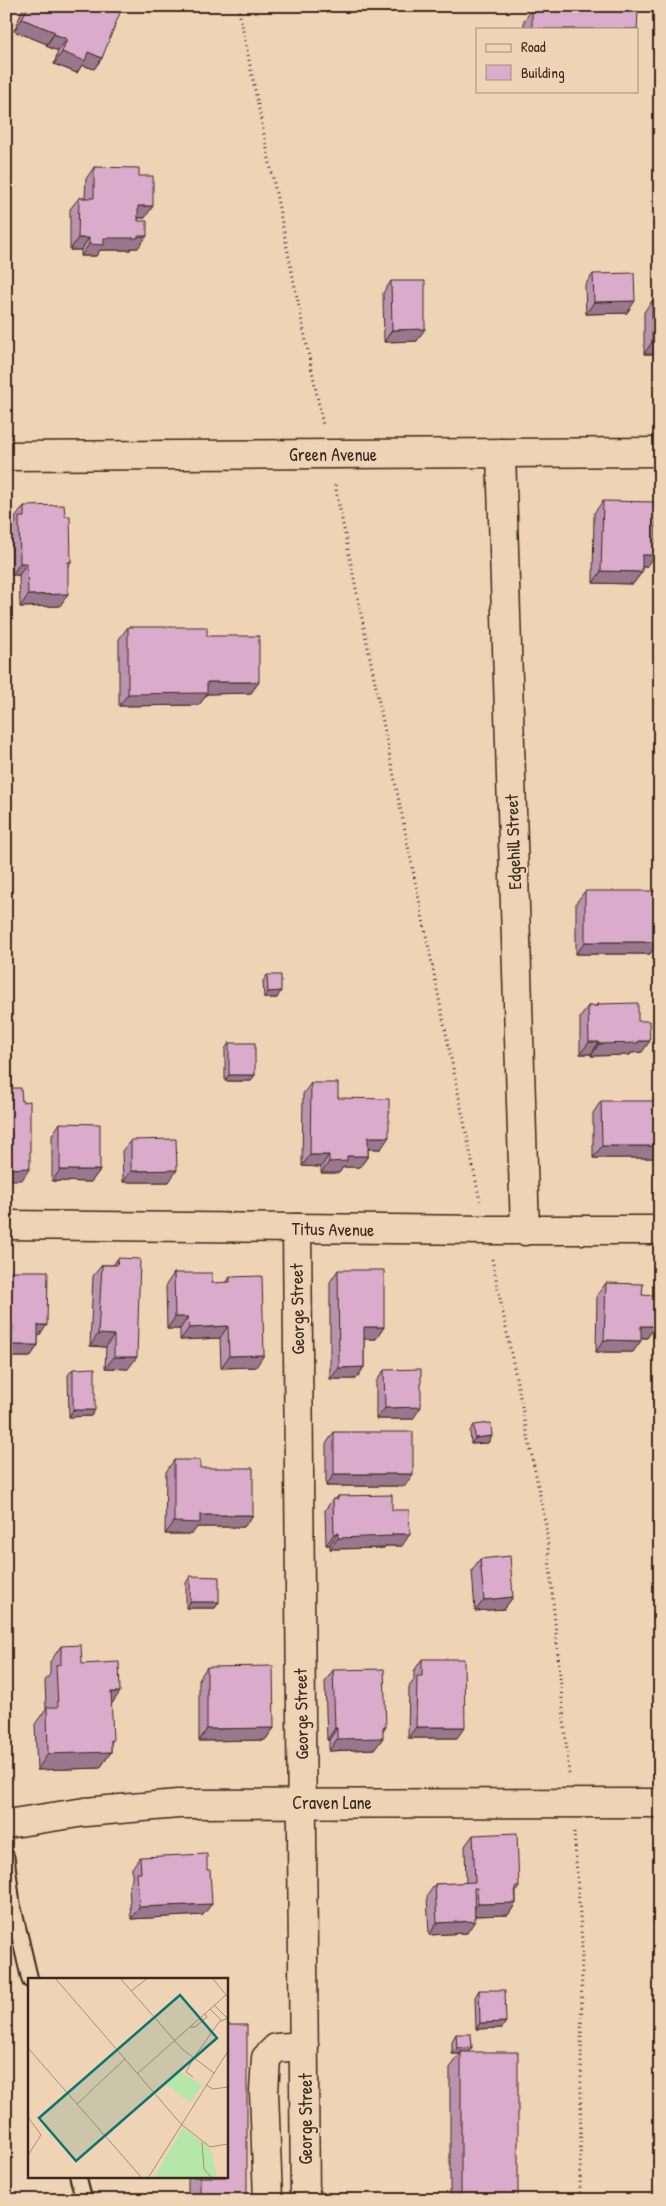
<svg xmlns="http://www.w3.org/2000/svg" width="666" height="2206" viewBox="0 0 666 2206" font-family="'Patrick Hand',sans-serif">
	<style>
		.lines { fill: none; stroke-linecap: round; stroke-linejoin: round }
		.service-casing { stroke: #3b2a1e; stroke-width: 19 }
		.minor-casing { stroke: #3b2a1e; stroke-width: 31 }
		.path { stroke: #3b2a1e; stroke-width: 3; stroke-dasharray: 1 4; stroke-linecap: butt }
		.service { stroke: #eed3b5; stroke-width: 15 }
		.minor { stroke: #eed3b5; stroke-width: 28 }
		.wall { fill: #bc93af; stroke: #3b2a1e }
		.shaded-wall { fill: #99788e; stroke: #3b2a1e }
		.building { fill: #dbabcb; stroke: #3b2a1e }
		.labels { text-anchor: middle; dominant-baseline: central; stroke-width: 4; stroke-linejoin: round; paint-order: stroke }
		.street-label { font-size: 18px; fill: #3b2a1e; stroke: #eed3b5 }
		.inset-road { fill: none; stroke: #a68f79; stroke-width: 1 }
		.view { fill: #0f766e; fill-opacity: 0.15; stroke: #0f766e; stroke-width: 2.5 }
		.inset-edge { fill: none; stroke: #3b2a1e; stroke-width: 2.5 }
	</style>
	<rect width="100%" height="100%" fill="#eed3b5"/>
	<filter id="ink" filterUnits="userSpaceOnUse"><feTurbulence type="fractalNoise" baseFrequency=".02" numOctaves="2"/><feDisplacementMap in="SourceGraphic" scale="10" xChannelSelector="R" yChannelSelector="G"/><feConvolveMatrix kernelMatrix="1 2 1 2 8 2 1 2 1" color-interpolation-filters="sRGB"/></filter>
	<g filter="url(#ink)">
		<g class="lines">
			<defs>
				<g id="service">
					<path d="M6 1857 12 1904 30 1980"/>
					<path d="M78 2177 84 2200"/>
				</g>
				<g id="minor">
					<path d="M501 453 525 1231"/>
					<path d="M6 456 660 452"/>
					<path d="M6 1225 486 1230H660"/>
					<path d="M297 1228 305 2200"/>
					<path d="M6 1824 85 1812 178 1804 660 1803"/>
					<path d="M268 2200 264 2092 266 2058 276 2048 304 2046"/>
				</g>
			</defs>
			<use href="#service" class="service-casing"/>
			<use href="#minor" class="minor-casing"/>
			<g class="path">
				<path d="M238 6 323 425"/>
				<path d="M335 485 480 1201"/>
				<path d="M492 1259 546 1525 569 1774"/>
				<path d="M574 1832 582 1943 580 2200"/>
			</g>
			<use href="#service" class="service"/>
			<use href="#minor" class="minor"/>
		</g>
		<g class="wall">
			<path d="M24 6H118L102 58 94 69 82 65 77 73 54 64 58 51 46 46 47 44 14 31Z"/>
			<path d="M560 6H615L637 29H524V21L532 9H558Z"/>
			<path d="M94 167 139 176 145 218H138V248H131L130 250H100L96 256H81V250H70V209L79 198H85L86 179Z"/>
			<path d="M593 274 627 313 586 314 585 285Z"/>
			<path d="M391 281 417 341 384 342 383 293Z"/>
			<path d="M652 301H660V354H644V312Z"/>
			<path d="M603 501 646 567H642V572L633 584 593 583 594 513Z"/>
			<path d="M24 506 65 516 71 562 68 566 60 606 20 607 19 575H12L11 529 16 522 15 518Z"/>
			<path d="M128 627 207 636 259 682 251 693 207 694 199 705 119 706V639Z"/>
			<path d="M585 891 658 938V942L650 954H576V903Z"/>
			<path d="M267 975 277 998H264L263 981Z"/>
			<path d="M598 1004 638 1021 642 1052 631 1053 630 1055 591 1056V1054H580V1018L588 1006H597Z"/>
			<path d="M229 1043 251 1081H225V1049Z"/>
			<path d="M660 1054V1083H658L657 1057Z"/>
			<path d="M311 1083 338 1098 381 1149H368V1156L360 1167H343L339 1173H321V1167L302 1166 303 1094Z"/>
			<path d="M601 1101 657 1158H593V1113Z"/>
			<path d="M60 1123 100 1170 91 1182 52 1181V1135Z"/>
			<path d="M131 1140 169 1182H123L122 1151Z"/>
			<path d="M118 1258 128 1369 105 1368 106 1347 90 1346 93 1276 102 1265H113Z"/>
			<path d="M338 1270 384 1327 376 1339H364V1367L356 1379H330V1282Z"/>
			<path d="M10 1271 39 1336H38V1345L30 1357H6V1276Z"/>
			<path d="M174 1273 212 1283H226L230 1277 256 1367 221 1368 220 1338 180 1340V1329H167L166 1285Z"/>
			<path d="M606 1283 642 1295 655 1326 647 1338H641L633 1352H596L597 1295Z"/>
			<path d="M73 1369 91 1416 69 1417 68 1375Z"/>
			<path d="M384 1370 413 1419H376V1382Z"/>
			<path d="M474 1425 492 1436 488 1443 471 1444 470 1431Z"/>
			<path d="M334 1432 405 1486H326V1444Z"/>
			<path d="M174 1460 200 1468 253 1515 244 1527H197L192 1534H165L166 1472Z"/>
			<path d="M338 1496 392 1510 402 1546H386L384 1548 330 1549V1545H326L325 1510 333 1499H336Z"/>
			<path d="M480 1559 513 1597 504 1609 475 1611 472 1570Z"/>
			<path d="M190 1576 219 1602 215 1608H186V1583Z"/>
			<path d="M61 1646 82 1664 111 1705V1752L100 1768 37 1770 35 1724 46 1709 45 1681 50 1674V1662Z"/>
			<path d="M422 1659 457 1738H408L409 1687 414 1680V1671Z"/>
			<path d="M207 1667 274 1728 265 1740 199 1741V1679Z"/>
			<path d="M333 1670 383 1731 375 1749 329 1751V1740H327L325 1682Z"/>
			<path d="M473 1835 519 1887 516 1892V1903L508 1915 475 1916 467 1933 429 1935 427 1896 435 1884 466 1883 465 1846Z"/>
			<path d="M140 1857 203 1915 131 1919 129 1885 132 1880V1868Z"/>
			<path d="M479 1990 502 2028 476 2029 475 1997Z"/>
			<path d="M456 2034 472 2047 468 2052 518 2200H450V2068L460 2054H452V2041Z"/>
			<path d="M188 2177H226L247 2200H188Z"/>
		</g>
		<g class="shaded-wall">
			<path d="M22 19 55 32 47 44 14 31Z"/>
			<path d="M54 34 67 39 58 51 46 46Z"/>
			<path d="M62 52H88L102 58 94 69 82 65 77 73 54 64Z"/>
			<path d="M138 206H153L145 218H130Z"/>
			<path d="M138 236H147L138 248H131L130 250H100L96 256H81L89 244 104 238Z"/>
			<path d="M78 238H89L81 250H70Z"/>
			<path d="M635 301 627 313 586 314 594 302Z"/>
			<path d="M425 329 417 341 384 342 392 330Z"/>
			<path d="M652 342H660V354H644Z"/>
			<path d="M642 555H655L646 567 634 566Z"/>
			<path d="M20 563H27L19 575H12Z"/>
			<path d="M601 571 642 572 633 584 593 583Z"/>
			<path d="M68 594 60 606 20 607 28 595Z"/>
			<path d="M207 682H259L251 693 207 694 199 705 119 706 128 694Z"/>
			<path d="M658 926H660V938H650Z"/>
			<path d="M585 942H658L650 954H576Z"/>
			<path d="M281 991 277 998H264L268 992Z"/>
			<path d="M638 1041H650L642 1052 631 1053 630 1055 591 1056 599 1044Z"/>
			<path d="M589 1042H599L591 1054H580Z"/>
			<path d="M229 1075H255L251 1081H225Z"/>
			<path d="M368 1137H389L381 1149 360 1148Z"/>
			<path d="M602 1146H660V1154L657 1158H593Z"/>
			<path d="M310 1155H329L321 1167 302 1166Z"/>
			<path d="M347 1156H368L360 1167H343L339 1173H321L329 1162Z"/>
			<path d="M30 1168 22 1180H6V1169Z"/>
			<path d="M60 1170H100L91 1182 52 1181Z"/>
			<path d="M177 1170 169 1182H123L131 1171Z"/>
			<path d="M175 1317H188L180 1329H167Z"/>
			<path d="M9 1325H13L6 1334V1329Z"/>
			<path d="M38 1325H47L39 1336 30 1337Z"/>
			<path d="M228 1326 220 1338 180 1340 189 1328Z"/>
			<path d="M641 1326H655L647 1338 633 1337Z"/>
			<path d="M364 1327H384L376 1339H356Z"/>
			<path d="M98 1334 114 1335 106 1347 90 1346Z"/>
			<path d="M604 1340 641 1341 633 1352H596Z"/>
			<path d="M12 1345H38L30 1357H6V1354Z"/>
			<path d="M264 1355 256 1367 221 1368 229 1356Z"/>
			<path d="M114 1357H137L128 1369 105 1368Z"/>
			<path d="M364 1367 356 1379H330L339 1368Z"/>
			<path d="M421 1407 413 1419H376L385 1408Z"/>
			<path d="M73 1410H95L91 1416 69 1417Z"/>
			<path d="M492 1436 488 1443 471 1444 475 1438Z"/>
			<path d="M334 1474H413L405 1486H326Z"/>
			<path d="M200 1515H253L244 1527H197L192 1534H165L174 1522Z"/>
			<path d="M338 1533 330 1545H326L334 1534Z"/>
			<path d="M392 1534H410L402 1546H386L384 1548 330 1549 338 1538Z"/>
			<path d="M513 1597 504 1609 475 1611 484 1600Z"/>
			<path d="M190 1602H219L215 1608H186Z"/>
			<path d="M111 1692H120L109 1708Z"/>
			<path d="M383 1727H386L379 1738H383L375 1749 329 1751 337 1739Z"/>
			<path d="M416 1727H465L457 1738H408Z"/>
			<path d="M274 1728 265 1740 199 1741 207 1729Z"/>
			<path d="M335 1728H337L329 1740H327Z"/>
			<path d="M111 1740H113L105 1752H111L100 1768 37 1770 48 1754Z"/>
			<path d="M516 1903 508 1915 469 1916 478 1904Z"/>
			<path d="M212 1904 203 1915 131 1919 139 1907Z"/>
			<path d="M475 1921 467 1933 429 1935 437 1923Z"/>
			<path d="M506 2022 502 2028 476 2029 480 2023Z"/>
			<path d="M472 2047 468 2053 461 2052 460 2054H452L457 2048Z"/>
		</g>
		<g class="building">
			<path d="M28 6H118L117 8 121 10 102 58 88 52 85 61 62 52 67 39 54 34 55 32 22 19Z"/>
			<path d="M565 6 638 7 637 34V29H532V9H565Z"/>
			<path d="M94 167 139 168V176H153V206H138V221H147V236H138V238H104V245L89 244V238H78L79 198H94Z"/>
			<path d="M634 273 635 301 594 302 593 274Z"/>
			<path d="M391 281H425V329L392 330Z"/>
			<rect x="652" y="301" width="8" height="41"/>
			<path d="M603 501 656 502 655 555H642V572L601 571Z"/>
			<path d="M64 505 65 516H70L71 562H68V594L28 595 27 563H20L19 517H24V506Z"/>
			<path d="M128 627H207V636H259V682H207V693L128 694Z"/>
			<path d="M585 891H658V895H660V926H658V942H585Z"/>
			<path d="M267 975H281V991L268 992Z"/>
			<path d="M638 1003V1021H649L650 1041H638V1043L599 1044V1042H589L588 1006H599L598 1004Z"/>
			<rect x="229" y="1043" width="26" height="32"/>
			<path d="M6 1080H11V1088H21L22 1102 30 1101V1168L6 1169Z"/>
			<path d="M311 1083H338V1098L389 1099V1137H368V1156H347V1161L329 1162V1155H310Z"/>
			<path d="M601 1101H660V1146H602Z"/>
			<path d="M60 1123 100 1124V1170H60Z"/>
			<path d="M176 1139 177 1170 131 1171V1140Z"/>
			<path d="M118 1258 140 1259 137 1357H114V1335L98 1334 102 1265H117Z"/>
			<path d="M338 1270H384V1327H364V1367L339 1368Z"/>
			<path d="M10 1271H48L47 1325H38V1345H12L13 1325H9Z"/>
			<path d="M174 1273H212V1283L230 1282V1277L262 1276 264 1355 229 1356 228 1326 189 1328 188 1317H175Z"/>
			<path d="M606 1283 643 1284 642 1295 656 1296 655 1326H641V1341L604 1340Z"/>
			<path d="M95 1368V1410H73V1369Z"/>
			<path d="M421 1369V1407L385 1408 384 1370Z"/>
			<path d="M491 1423 492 1436 475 1438 474 1425Z"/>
			<rect x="334" y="1432" width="79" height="42"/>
			<path d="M174 1460H200V1468H253V1515H200V1523L174 1522Z"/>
			<path d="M392 1495V1510H409L410 1534H392L393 1536 338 1538V1533L334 1534 333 1499H338V1496Z"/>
			<path d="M510 1556 513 1597 484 1600 480 1559Z"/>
			<path d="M190 1576 219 1577V1602H190Z"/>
			<path d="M81 1645 82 1664 119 1662 120 1692H111L113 1740H111V1752L48 1754 47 1707H58L56 1665 61 1664V1646Z"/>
			<path d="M422 1659H464L465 1727H416L417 1676H422Z"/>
			<path d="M273 1666 274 1728 207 1729V1667Z"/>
			<path d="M384 1669 386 1727H383V1738L337 1739V1728H335L333 1670Z"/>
			<path d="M517 1833 519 1887H515L516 1903 478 1904 477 1888H474L475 1921 437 1923 435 1884 475 1882 473 1835Z"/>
			<path d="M207 1854V1870H210L212 1904 139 1907 137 1873H141L140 1857Z"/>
			<path d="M479 1990H505L506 2022 480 2023Z"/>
			<path d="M226 2025H247V2200H200V2177H226Z"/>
			<path d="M456 2034H471L472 2047 457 2048Z"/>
			<rect x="461" y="2052" width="57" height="148"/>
		</g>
	</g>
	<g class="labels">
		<g class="street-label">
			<text x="333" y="454">Green Avenue</text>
			<text transform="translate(513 842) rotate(-92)">Edgehill Street</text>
			<text transform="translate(333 1229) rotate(1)">Titus Avenue</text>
			<text transform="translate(297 1309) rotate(-91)">George Street</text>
			<text transform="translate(301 1714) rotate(-91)">George Street</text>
			<text x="332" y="1802">Craven Lane</text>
			<text transform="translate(305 2119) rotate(-90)">George Street</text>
		</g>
	</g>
	<g transform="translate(28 1978)">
		<rect width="200" height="200" fill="#eed3b5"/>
		<path d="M151 94 175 107 162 124 139 107ZM155 149 183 172 189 200H126Z" fill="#b4e7a9"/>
		<path class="inset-road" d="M27 0 153 146 182 169 200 166M92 0 154 71 186 95M184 0 200 19M103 13 120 0M186 27 200 41M182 31 194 43M162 49H167L179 39 177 36M0 70 114 200M165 81 191 44 200 40M110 95 198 17M165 99 158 94 165 81M178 107 185 111 200 109M49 126 97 81M0 139 13 157 0 177M174 164 176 191 184 200M120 200 200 73"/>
		<path class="view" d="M152 17 189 60 48 183 11 140Z"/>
		<rect width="200" height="200" class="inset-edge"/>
	</g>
	<rect width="666" height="2206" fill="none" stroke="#eed3b5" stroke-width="25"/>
	<rect x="12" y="12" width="641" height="2181" fill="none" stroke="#3b2a1e" stroke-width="2" filter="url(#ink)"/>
	<rect x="476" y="28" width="162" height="65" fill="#eed3b5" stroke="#a68f79"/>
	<rect x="486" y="44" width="25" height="8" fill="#eed3b5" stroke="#a68f79"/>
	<text x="521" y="52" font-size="15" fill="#3b2a1e">Road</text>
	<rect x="486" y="65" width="25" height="15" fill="#dbabcb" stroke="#a68f79"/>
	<text x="521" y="78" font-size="15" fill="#3b2a1e">Building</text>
</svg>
